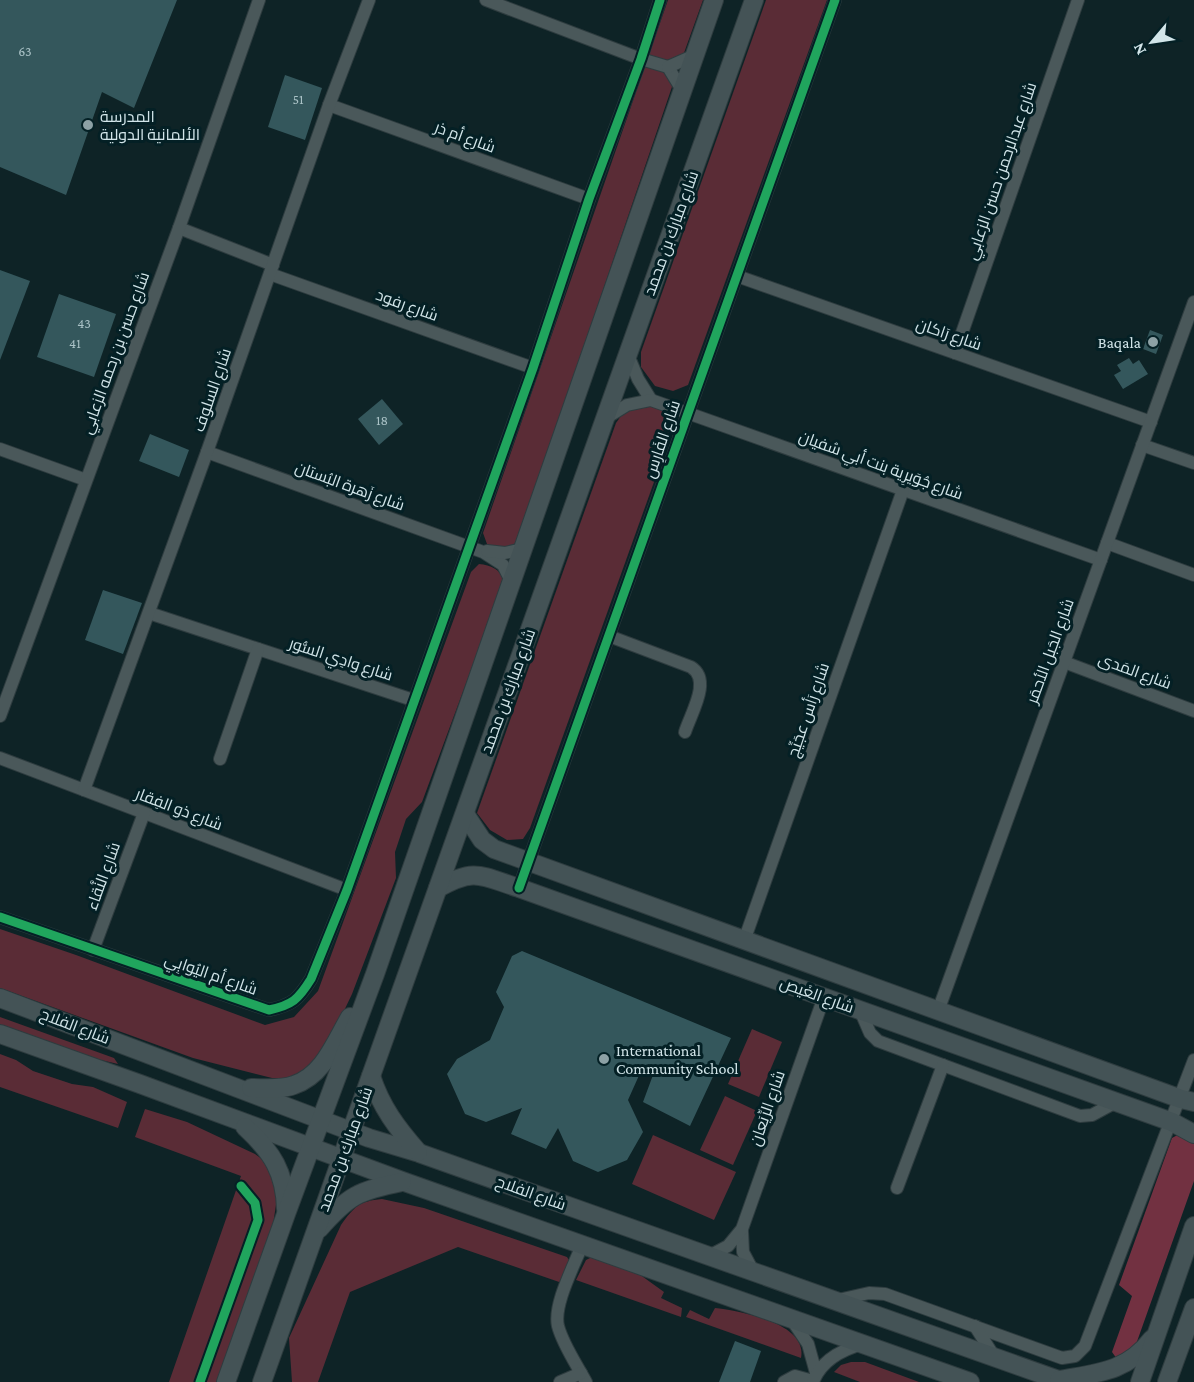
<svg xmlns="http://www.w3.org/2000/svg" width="1194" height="1382" viewBox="0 0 1194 1382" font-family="'Crimson Pro',Cairo,serif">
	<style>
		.green { fill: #5a2c36 }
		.forest { fill: #723141 }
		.building { fill: #34575c }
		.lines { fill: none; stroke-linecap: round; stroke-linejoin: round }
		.street-casing { stroke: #2e3c3f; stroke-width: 14 }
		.secondary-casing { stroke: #2e3c3f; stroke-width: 20 }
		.street { stroke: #4a585a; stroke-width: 12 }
		.secondary { stroke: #445356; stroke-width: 18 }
		.cycleway-casing { stroke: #042025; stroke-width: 13 }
		.cycleway { stroke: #20a55d; stroke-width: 9 }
		.poi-dot { fill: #8da1a5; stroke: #042025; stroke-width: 2 }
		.labels { text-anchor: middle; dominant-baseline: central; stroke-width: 6; stroke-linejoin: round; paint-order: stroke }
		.number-label { font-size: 14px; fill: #aac2c6 }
		.poi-label { font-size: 16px; fill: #d2e5e9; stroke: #042025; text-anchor: start }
		.street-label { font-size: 16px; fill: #d2e5e9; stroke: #042025 }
	</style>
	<rect width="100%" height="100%" fill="#0e2326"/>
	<g class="green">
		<path d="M668 0H703L675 78 516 546 498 550 487 544 483 533Z"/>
		<path d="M766 0H827L688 385 673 391 655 386 641 367V352Z"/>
		<path d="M628 406H653L669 413 673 429 530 828 523 839 507 840 490 830 477 813 616 423Z"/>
		<path d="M479 564C491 565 500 569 504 581L422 802 406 819 395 852 396 878 352 994 322 1057 313 1068 288 1080 272 1078 193 1058 0 988V929L76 955 265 1025 294 1017 318 991 471 572Z"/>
		<path d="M0 1017 114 1058 118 1064 66 1052 0 1028Z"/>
		<path d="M752 1029 782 1042 759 1097 728 1084Z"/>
		<path d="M0 1054 16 1060 33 1071 72 1084 93 1087 127 1102 118 1128 0 1087Z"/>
		<path d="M725 1096 757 1111 733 1165 700 1150Z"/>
		<path d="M145 1109 187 1122 255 1154 266 1162 273 1172 277 1198 270 1245 219 1382H169L241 1176 135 1137Z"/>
		<path d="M653 1135 736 1172 714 1220 632 1184Z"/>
		<path d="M382 1199 424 1208 567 1257 570 1262 562 1283 458 1247 350 1292 318 1382H292L289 1338 341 1225C354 1207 359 1201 382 1199Z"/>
		<path d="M592 1257 639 1274 664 1292 661 1298 682 1308 681 1317 576 1280 586 1260Z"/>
		<path d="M715 1308C740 1311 808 1323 801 1358L686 1317 690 1310 709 1319Z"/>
		<path d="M851 1362H865L919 1382H860L834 1372 841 1365Z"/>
	</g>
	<path class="forest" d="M1183 1132 1194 1140V1181L1134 1350 1117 1359 1112 1352 1132 1296 1119 1285 1172 1138Z"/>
	<g class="building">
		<path d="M0 0H177L134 108 102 92 66 195 0 167Z"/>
		<path d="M285 75 322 88 305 140 268 127Z"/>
		<path d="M0 270 30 281 0 360Z"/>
		<path d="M59 294 116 314 94 377 37 357Z"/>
		<path d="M1150 330 1163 335 1156 354 1143 349Z"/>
		<path d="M1129 358 1133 364 1139 360 1148 374 1123 389 1114 375 1121 371 1117 365Z"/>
		<path d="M382 399 403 424 379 445 358 419Z"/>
		<path d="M150 434 189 450 179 477 139 461Z"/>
		<path d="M103 590 142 603 123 654 85 640Z"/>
		<path d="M522 951 731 1038 690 1126 643 1102 653 1075 641 1071 628 1100 643 1132 627 1160 598 1172 573 1161 558 1128 546 1149 511 1134 522 1108 486 1122 465 1114 447 1074 457 1059 490 1040 504 1007 496 992 512 956Z"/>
		<path d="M735 1341 761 1351 750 1382H719Z"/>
	</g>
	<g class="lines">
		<defs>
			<g id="street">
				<path d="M486 0 641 59 668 67 682 90"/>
				<path d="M668 67 693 56"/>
				<path d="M329 105 589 199"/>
				<path d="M179 228 273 265"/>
				<path d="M270 274 533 368"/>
				<path d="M737 276 1151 422"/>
				<path d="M955 353 1078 0"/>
				<path d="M628 355 638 379 651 400"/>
				<path d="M606 418 627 405 651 400 1101 560"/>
				<path d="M1142 445 1194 463"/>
				<path d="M0 449 86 480"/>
				<path d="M207 452 483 552 503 565 511 581"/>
				<path d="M1107 543 1194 575"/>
				<path d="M487 551 505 553 522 549"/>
				<path d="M149 613 413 700"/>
				<path d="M609 636 691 667C712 680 691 713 685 732"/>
				<path d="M1064 662 1194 711"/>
				<path d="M0 716 179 228 259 0"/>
				<path d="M0 758 347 890"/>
				<path d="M220 759 258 649"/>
				<path d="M84 790 207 452 329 105 369 0"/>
				<path d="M519 888 835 0"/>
				<path d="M0 917 269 1010C292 1005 298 1000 311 979L347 890 533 368 589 199 641 59 660 0"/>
				<path d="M744 941 903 490"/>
				<path d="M93 950 144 813"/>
				<path d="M860 1010 870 1033 878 1041 1080 1116 1092 1115 1116 1102"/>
				<path d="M938 1011 1194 302"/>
				<path d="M897 1188 943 1065"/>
				<path d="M742 1231 743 1252 753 1271"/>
				<path d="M582 1245C574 1266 553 1305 558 1326 563 1345 577 1365 586 1382"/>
				<path d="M709 1256 728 1246 742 1229 824 997"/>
				<path d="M838 1300 869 1293 885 1294 1062 1358 1075 1356 1085 1346 1194 1060"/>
				<path d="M792 1320 808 1344 816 1373"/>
				<path d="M975 1326 995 1358"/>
				<path d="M560 1382 581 1373"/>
				<path d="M784 1382 795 1376 813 1381"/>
				<path d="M813 1382C821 1361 841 1350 862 1344"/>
			</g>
			<g id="secondary">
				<path d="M465 814 482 840 494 849 1181 1099 1194 1102"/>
				<path d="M438 888C476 867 481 876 519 888L1172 1122 1194 1134"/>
				<path d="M0 998 369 1138 419 1153 1064 1382"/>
				<path d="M0 1034 140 1084 402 1181 970 1382"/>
				<path d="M371 1076C381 1107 397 1128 418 1152"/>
				<path d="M251 1088C264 1088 281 1090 294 1085 324 1075 335 1042 350 1017"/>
				<path d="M245 1127C272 1152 285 1172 286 1209"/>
				<path d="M319 1229C349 1195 358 1191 402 1182"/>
				<path d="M1059 1380C1097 1373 1127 1372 1152 1339"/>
				<path d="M226 1382 286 1214 375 974 714 0"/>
				<path d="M262 1382 754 0"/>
				<path d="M1140 1382 1194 1226"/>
				<path d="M1167 1382 1194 1308"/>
			</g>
		</defs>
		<use href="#street" class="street-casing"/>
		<use href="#secondary" class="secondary-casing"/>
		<use href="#street" class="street"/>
		<use href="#secondary" class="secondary"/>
		<defs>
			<g id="cycleway">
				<path d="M519 888 835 0"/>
				<path d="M0 917 269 1010C292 1005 298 1000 311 979L347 890 533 368 589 199 641 59 660 0"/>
				<path d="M200 1382 258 1220 255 1203 241 1186"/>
			</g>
		</defs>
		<use href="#cycleway" class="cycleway-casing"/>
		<use href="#cycleway" class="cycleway"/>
	</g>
	<g class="poi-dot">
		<circle cx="88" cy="125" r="6"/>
		<circle cx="1153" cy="342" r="6"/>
		<circle cx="604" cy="1059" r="6"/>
	</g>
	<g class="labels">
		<g class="number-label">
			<text x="25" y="51">63</text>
			<text x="298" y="99">51</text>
			<text x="84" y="323">43</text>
			<text x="75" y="343">41</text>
			<text x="382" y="420">18</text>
		</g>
		<g class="poi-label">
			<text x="100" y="116">المدرسة<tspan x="100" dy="18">الألمانية الدولية</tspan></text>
			<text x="1141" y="342" text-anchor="end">Baqala</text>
			<text x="616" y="1050">International<tspan x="616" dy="18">Community School</tspan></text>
		</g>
		<g class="street-label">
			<text transform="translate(465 137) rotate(20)">شارع أم ذر</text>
			<text transform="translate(1001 171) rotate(-71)">شارع عبدالرحمن حسن الزعابي</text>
			<text transform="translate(671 233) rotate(-70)">شارع مبارك بن محمد</text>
			<text transform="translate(407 305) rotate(20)">شارع رفود</text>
			<text transform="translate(949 334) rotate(19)">شارع رَاكان</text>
			<text transform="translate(115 353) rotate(-70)">شارع حسن بن رحمه الزعابي</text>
			<text transform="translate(212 390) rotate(-71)">شارع السلوف</text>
			<text transform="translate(662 439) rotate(-71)">شارع الفَارِس</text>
			<text transform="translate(881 465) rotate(20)">شارع جُوَيرِية بنت أبي سُفيان</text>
			<text transform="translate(350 486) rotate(20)">شارع زَهرة البُستان</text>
			<text transform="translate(1050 651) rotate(-70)">شارع الجَبل الأحمَر</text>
			<text transform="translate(341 659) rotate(18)">شارع وادِي السُّور</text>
			<text transform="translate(1135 671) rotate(20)">شارع المَدى</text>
			<text transform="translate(508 691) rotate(-70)">شارع مبارك بن محمد</text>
			<text transform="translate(808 710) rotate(-71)">شارع رَأس عجَيِّج</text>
			<text transform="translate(179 809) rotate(21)">شارع ذو الفِقار</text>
			<text transform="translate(103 876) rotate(-70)">شارع النَّقاء</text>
			<text transform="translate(211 974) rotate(19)">شارع أم اليُوابِي</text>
			<text transform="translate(817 995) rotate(20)">شارع الغَيص</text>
			<text transform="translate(75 1026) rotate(21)">شارع الفلاح</text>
			<text transform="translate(767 1108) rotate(-71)">شارع الرِّيَعان</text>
			<text transform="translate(345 1149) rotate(-70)">شارع مبارك بن محمد</text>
			<text transform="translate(531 1193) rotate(20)">شارع الفلاح</text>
		</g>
	</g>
	<g transform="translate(1152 42) rotate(241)" stroke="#042025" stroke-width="4.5" paint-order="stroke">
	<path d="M0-4.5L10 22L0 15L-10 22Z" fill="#d2e5e9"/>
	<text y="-9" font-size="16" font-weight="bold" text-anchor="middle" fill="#d2e5e9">N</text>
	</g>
</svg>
